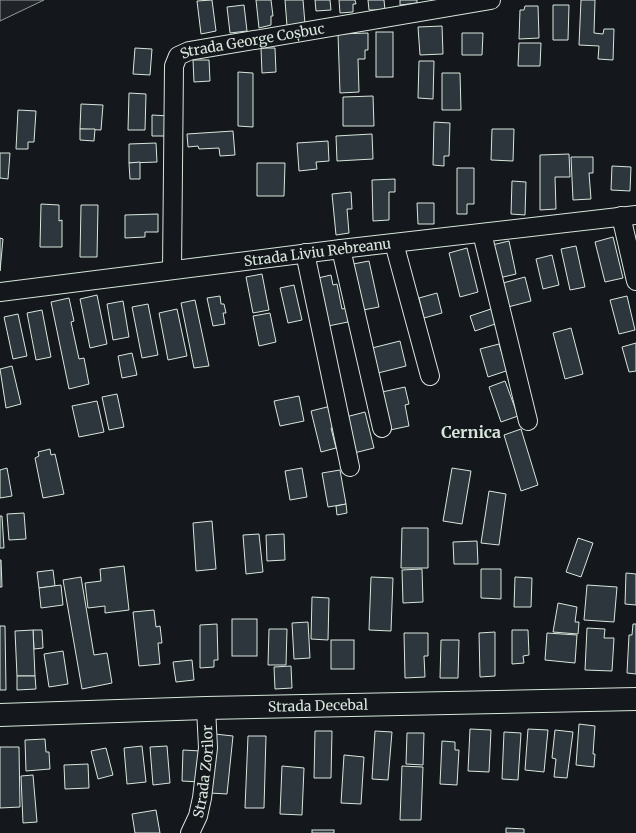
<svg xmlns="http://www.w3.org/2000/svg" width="636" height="833" viewBox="0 0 636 833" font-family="Merriweather,serif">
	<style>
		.green { fill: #202428; stroke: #939e99 }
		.building { fill: #2c363c; stroke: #d8e6dc }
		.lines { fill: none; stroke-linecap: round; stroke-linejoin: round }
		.minor-casing { stroke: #d8e6dc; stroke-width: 20 }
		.major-casing { stroke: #d8e6dc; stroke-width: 24 }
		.minor { stroke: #14181c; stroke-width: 18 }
		.major { stroke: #14181c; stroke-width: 22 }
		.labels { text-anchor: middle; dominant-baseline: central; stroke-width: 3; stroke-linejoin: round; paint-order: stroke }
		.street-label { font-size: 14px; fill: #d8e6dc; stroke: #14181c }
		.quarter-label { font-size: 16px; font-weight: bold; fill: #d8e6dc; stroke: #14181c }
	</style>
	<rect width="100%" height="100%" fill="#14181c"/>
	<path class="green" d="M0 0H44L0 21Z"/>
	<g class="building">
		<path d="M212 0 216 31 201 34 197 1Z"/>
		<path d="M256 0H271L273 16H271V25L259 28Z"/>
		<path d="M285 0H303L305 24 287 26Z"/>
		<path d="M315 0H330L331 10 316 11Z"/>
		<path d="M339 0H355L356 4H353V12L340 13Z"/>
		<path d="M368 0H384L385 10H369Z"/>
		<path d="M400 0H417V3L400 5Z"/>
		<path d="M581 0H595L594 33 603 34 604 29H614L613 60 598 59 599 46 579 45Z"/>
		<path d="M244 5 247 31 230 33 227 7Z"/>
		<path d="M553 5H569L568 40H553Z"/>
		<path d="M525 6H538L539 38 519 39 520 10H524Z"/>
		<path d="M442 26 443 54 420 55 418 27Z"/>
		<rect x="376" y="32" width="17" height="45"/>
		<path d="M368 33V50H365V59H358L359 92 340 93 338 34Z"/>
		<path d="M462 33H483L482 55H462Z"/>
		<path d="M519 43H541L540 66H518Z"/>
		<path d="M135 48 152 49 150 75 133 74Z"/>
		<path d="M261 48H275L276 72 262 73Z"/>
		<path d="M193 60H209L210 81 194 82Z"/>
		<path d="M419 61H434L433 99 418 98Z"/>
		<path d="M238 72 253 73V127L238 126Z"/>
		<path d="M442 73H460L461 110H442Z"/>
		<path d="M129 93 146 94 145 130H128Z"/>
		<path d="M373 96 374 126H343V97Z"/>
		<path d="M81 104 103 105 101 130 80 129Z"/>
		<path d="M18 110 36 111 34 142H28V149H16Z"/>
		<path d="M152 115 170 116 169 136H152Z"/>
		<path d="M434 122 450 123 449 156H444V166L433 165Z"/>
		<path d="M80 129H95L94 141 80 140Z"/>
		<path d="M492 129H514L513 161 491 160Z"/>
		<path d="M233 131 235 155 220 156 219 148 199 149 198 146 188 147 187 134Z"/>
		<path d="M372 134 373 159 337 161 336 136Z"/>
		<path d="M328 141 329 161 316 162 317 169 299 171 297 143Z"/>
		<path d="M156 143 157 162 129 163V144Z"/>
		<path d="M0 153H10L8 179 0 178Z"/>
		<path d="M569 154 570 177H555L556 209 540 210V155Z"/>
		<path d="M571 157H593V173H589L591 199 573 200Z"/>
		<path d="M140 162V179H130L129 163Z"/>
		<path d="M257 163H285L284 196H257Z"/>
		<path d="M612 166 631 167 630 191 611 190Z"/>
		<path d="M457 168H474V204H467V214H457Z"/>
		<path d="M395 179V192H389V220L373 221 372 180Z"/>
		<path d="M512 181 526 182 525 215 511 214Z"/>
		<path d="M351 192 352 209H347L349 233 336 235 332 194Z"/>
		<path d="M417 203H434V224H418Z"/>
		<path d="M41 204 59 205V221L62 220V247H40Z"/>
		<path d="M81 205H98L97 257H80Z"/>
		<path d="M158 214V232H145V237L125 238V215Z"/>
		<path d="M613 237 623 278 605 282 595 242Z"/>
		<path d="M0 238 3 239 0 271Z"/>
		<path d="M509 241 516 274 499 278 492 245Z"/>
		<path d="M576 246 585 287 570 290 561 249Z"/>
		<path d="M467 248 478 292 460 297 449 253Z"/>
		<path d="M552 255 559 285 543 289 536 259Z"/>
		<path d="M369 261 379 307 363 310 353 264Z"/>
		<path d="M262 274 269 310 253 313 246 277Z"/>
		<path d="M331 275 333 285 337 284 342 309 351 307 353 321 328 326 318 278Z"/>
		<path d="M525 277 531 301 508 307 503 283Z"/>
		<path d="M294 285 302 320 288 323 280 288Z"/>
		<path d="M437 293 442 313 424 318 419 298Z"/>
		<path d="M97 295 107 344 90 348 80 299Z"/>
		<path d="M220 296 221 304H224L226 313H223L225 324 213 326 207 298Z"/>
		<path d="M627 296 635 330 619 334 610 300Z"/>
		<path d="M69 298 74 321 71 322 79 359 84 358 89 384 69 389 51 302Z"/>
		<path d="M195 300 209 366 194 368 181 303Z"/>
		<path d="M123 301 129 337 113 340 107 304Z"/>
		<path d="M148 304 158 355 142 358 132 307Z"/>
		<path d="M494 308 498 323 475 331 470 316Z"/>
		<path d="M177 309 187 356 168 360 159 313Z"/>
		<path d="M42 310 51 357 36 360 27 313Z"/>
		<path d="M270 313 276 342 259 346 253 316Z"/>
		<path d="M18 314 27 356 13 359 4 317Z"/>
		<path d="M571 328 583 374 565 379 553 333Z"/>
		<path d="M400 341 406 366 378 373 372 348Z"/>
		<path d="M636 343V371L629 372 622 347Z"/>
		<path d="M499 344 504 360 509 359 512 369 488 377 480 349Z"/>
		<path d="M132 353 137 375 122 378 118 356Z"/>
		<path d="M12 366 21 404 6 408 0 369Z"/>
		<path d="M505 381 518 416 501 422 489 387Z"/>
		<path d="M405 387 409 404 405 405 409 426 390 430 382 392Z"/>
		<path d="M117 394 124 427 109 430 102 397Z"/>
		<path d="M299 396 304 421 280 426 274 401Z"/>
		<path d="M97 401 104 432 79 437 72 406Z"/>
		<path d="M335 405 339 426 331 428 336 448 321 452 311 411Z"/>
		<path d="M365 412 374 448 354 453 346 417Z"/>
		<path d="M521 429 538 485 521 491 504 435Z"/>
		<path d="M50 449 51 455 55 454 64 494 43 498 35 458 39 456 38 452Z"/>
		<path d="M7 468 12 496 0 498V470Z"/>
		<path d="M302 468 307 497 290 500 285 471Z"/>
		<path d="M452 468 471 471 462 524 443 521Z"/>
		<path d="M340 470 346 504 328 507 322 473Z"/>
		<path d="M489 491 506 494 499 545 481 543Z"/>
		<path d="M346 504 347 513 337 515 336 506Z"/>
		<path d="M24 513 26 539 9 540 7 514Z"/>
		<path d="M0 516H2L4 548H0Z"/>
		<path d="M212 521 216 569 196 571 193 523Z"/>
		<path d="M402 528H428V568H401Z"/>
		<path d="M259 534 263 572 246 574 243 535Z"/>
		<path d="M284 534 285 560 267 561 266 535Z"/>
		<path d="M578 538 593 543 581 577 566 572Z"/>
		<path d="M477 541 478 564H454L453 542Z"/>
		<path d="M0 560H1L2 587H0Z"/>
		<path d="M124 566 129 610 105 613V606L88 608 85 583 101 581 100 569Z"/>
		<path d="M422 569 423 602 403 603 402 570Z"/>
		<path d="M481 569H501V599L481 598Z"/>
		<path d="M53 570 55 586 39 588 37 572Z"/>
		<path d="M626 573 636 574V605L625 604Z"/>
		<path d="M81 577 94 655 107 653 112 683 82 689 63 580Z"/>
		<path d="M371 577 393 578 391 631 369 630Z"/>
		<path d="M515 577 532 578 531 607H514Z"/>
		<path d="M61 585 63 605 41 608 39 588Z"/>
		<path d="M587 585 617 587 614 622 584 620Z"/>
		<path d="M312 597 329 598 328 640 311 639Z"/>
		<path d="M558 603 577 607 575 622H579L578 634 553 632Z"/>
		<path d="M154 610 156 627 160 626 162 643H158L160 664 139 666 133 612Z"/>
		<rect x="232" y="619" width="25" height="37"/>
		<path d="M308 622 310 658 294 659 292 623Z"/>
		<path d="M217 624 218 660H214V667L200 668V625Z"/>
		<path d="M633 624H636V674L627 673 629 635H632Z"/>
		<path d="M0 626H5L6 690H0Z"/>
		<path d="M587 628 605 629 604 638H614L612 671 585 670Z"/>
		<path d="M269 629H287L286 665H268Z"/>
		<path d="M33 630H42L43 648 34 649Z"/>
		<path d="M33 630 35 676H17L15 631Z"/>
		<path d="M512 630H528L529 655 523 656 524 663 512 664Z"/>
		<path d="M495 632V676L480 677 479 633Z"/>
		<path d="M404 633H428V656H424L425 677 405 678Z"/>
		<path d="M547 633 577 635 575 663 545 660Z"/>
		<rect x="331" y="640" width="23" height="29"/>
		<path d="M441 640H459L458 678H440Z"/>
		<path d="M63 651 68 684 49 687 44 654Z"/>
		<path d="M192 660 194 680 176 682 173 662Z"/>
		<path d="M291 666 292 688 275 689 274 667Z"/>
		<path d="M17 676H35L36 689 17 690Z"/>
		<path d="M579 724 595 726 593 754H595L594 767 576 765Z"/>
		<path d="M470 729 491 730 489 772 468 771Z"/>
		<path d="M528 729 548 730 544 772 525 770Z"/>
		<path d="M555 730 573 732 567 778 554 777 556 759 552 758Z"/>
		<path d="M315 731H332L331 778H314Z"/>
		<path d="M375 731 392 732 388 780 372 779Z"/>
		<path d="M504 732 521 733 518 780 502 779Z"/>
		<path d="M407 733H424L423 765 406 764Z"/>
		<path d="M215 734 233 736 227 794 210 793Z"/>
		<path d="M248 736H266L264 808H245Z"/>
		<path d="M45 739 46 752H49L50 769 26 771 25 740Z"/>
		<path d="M442 741 455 742V750H459L457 785 440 784Z"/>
		<path d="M142 746 146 782 127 784 124 748Z"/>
		<path d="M167 746 170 783 153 785 150 747Z"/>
		<path d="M0 747H19L20 807 0 808Z"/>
		<path d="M106 748 113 775 98 779 91 751Z"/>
		<path d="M183 750 201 751 200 782 182 781Z"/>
		<path d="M344 755 364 757 361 804 341 803Z"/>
		<path d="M88 764 89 788 65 789 64 765Z"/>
		<path d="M282 766 304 768 302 815 280 814Z"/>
		<path d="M402 766 423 767 421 820H400Z"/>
		<path d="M33 775 37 822 23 823 21 776Z"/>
		<path d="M156 810 160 833H135L132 814Z"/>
		<path d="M506 828 524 829V833H506Z"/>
		<rect x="312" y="830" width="22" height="3"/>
	</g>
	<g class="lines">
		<defs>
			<g id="minor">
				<path d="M621 216 636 281"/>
				<path d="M482 233 528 421"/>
				<path d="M394 243 430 376"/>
				<path d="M341 249 382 428"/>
				<path d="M305 253 350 467"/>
				<path id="s1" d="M172 270 174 66 178 56 189 51 491 0"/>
				<path id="s2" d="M0 292 341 249 636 215"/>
				<path id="s3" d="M190 833 198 816 202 798 208 748 206 708"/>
			</g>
			<g id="major">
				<path id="s4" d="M0 715 206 708 636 699"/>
			</g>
		</defs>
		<use href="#minor" class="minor-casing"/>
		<use href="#major" class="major-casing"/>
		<use href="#minor" class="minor"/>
		<use href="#major" class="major"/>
	</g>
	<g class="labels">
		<g class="street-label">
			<text stroke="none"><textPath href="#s1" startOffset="291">Strada George Coșbuc</textPath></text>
			<text stroke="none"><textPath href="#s2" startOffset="320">Strada Liviu Rebreanu</textPath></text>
			<text stroke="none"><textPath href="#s4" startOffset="318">Strada Decebal</textPath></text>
			<text stroke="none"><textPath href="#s3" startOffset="64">Strada Zorilor</textPath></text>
		</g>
		<g class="quarter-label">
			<text x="471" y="432">Cernica</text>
		</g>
	</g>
</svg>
